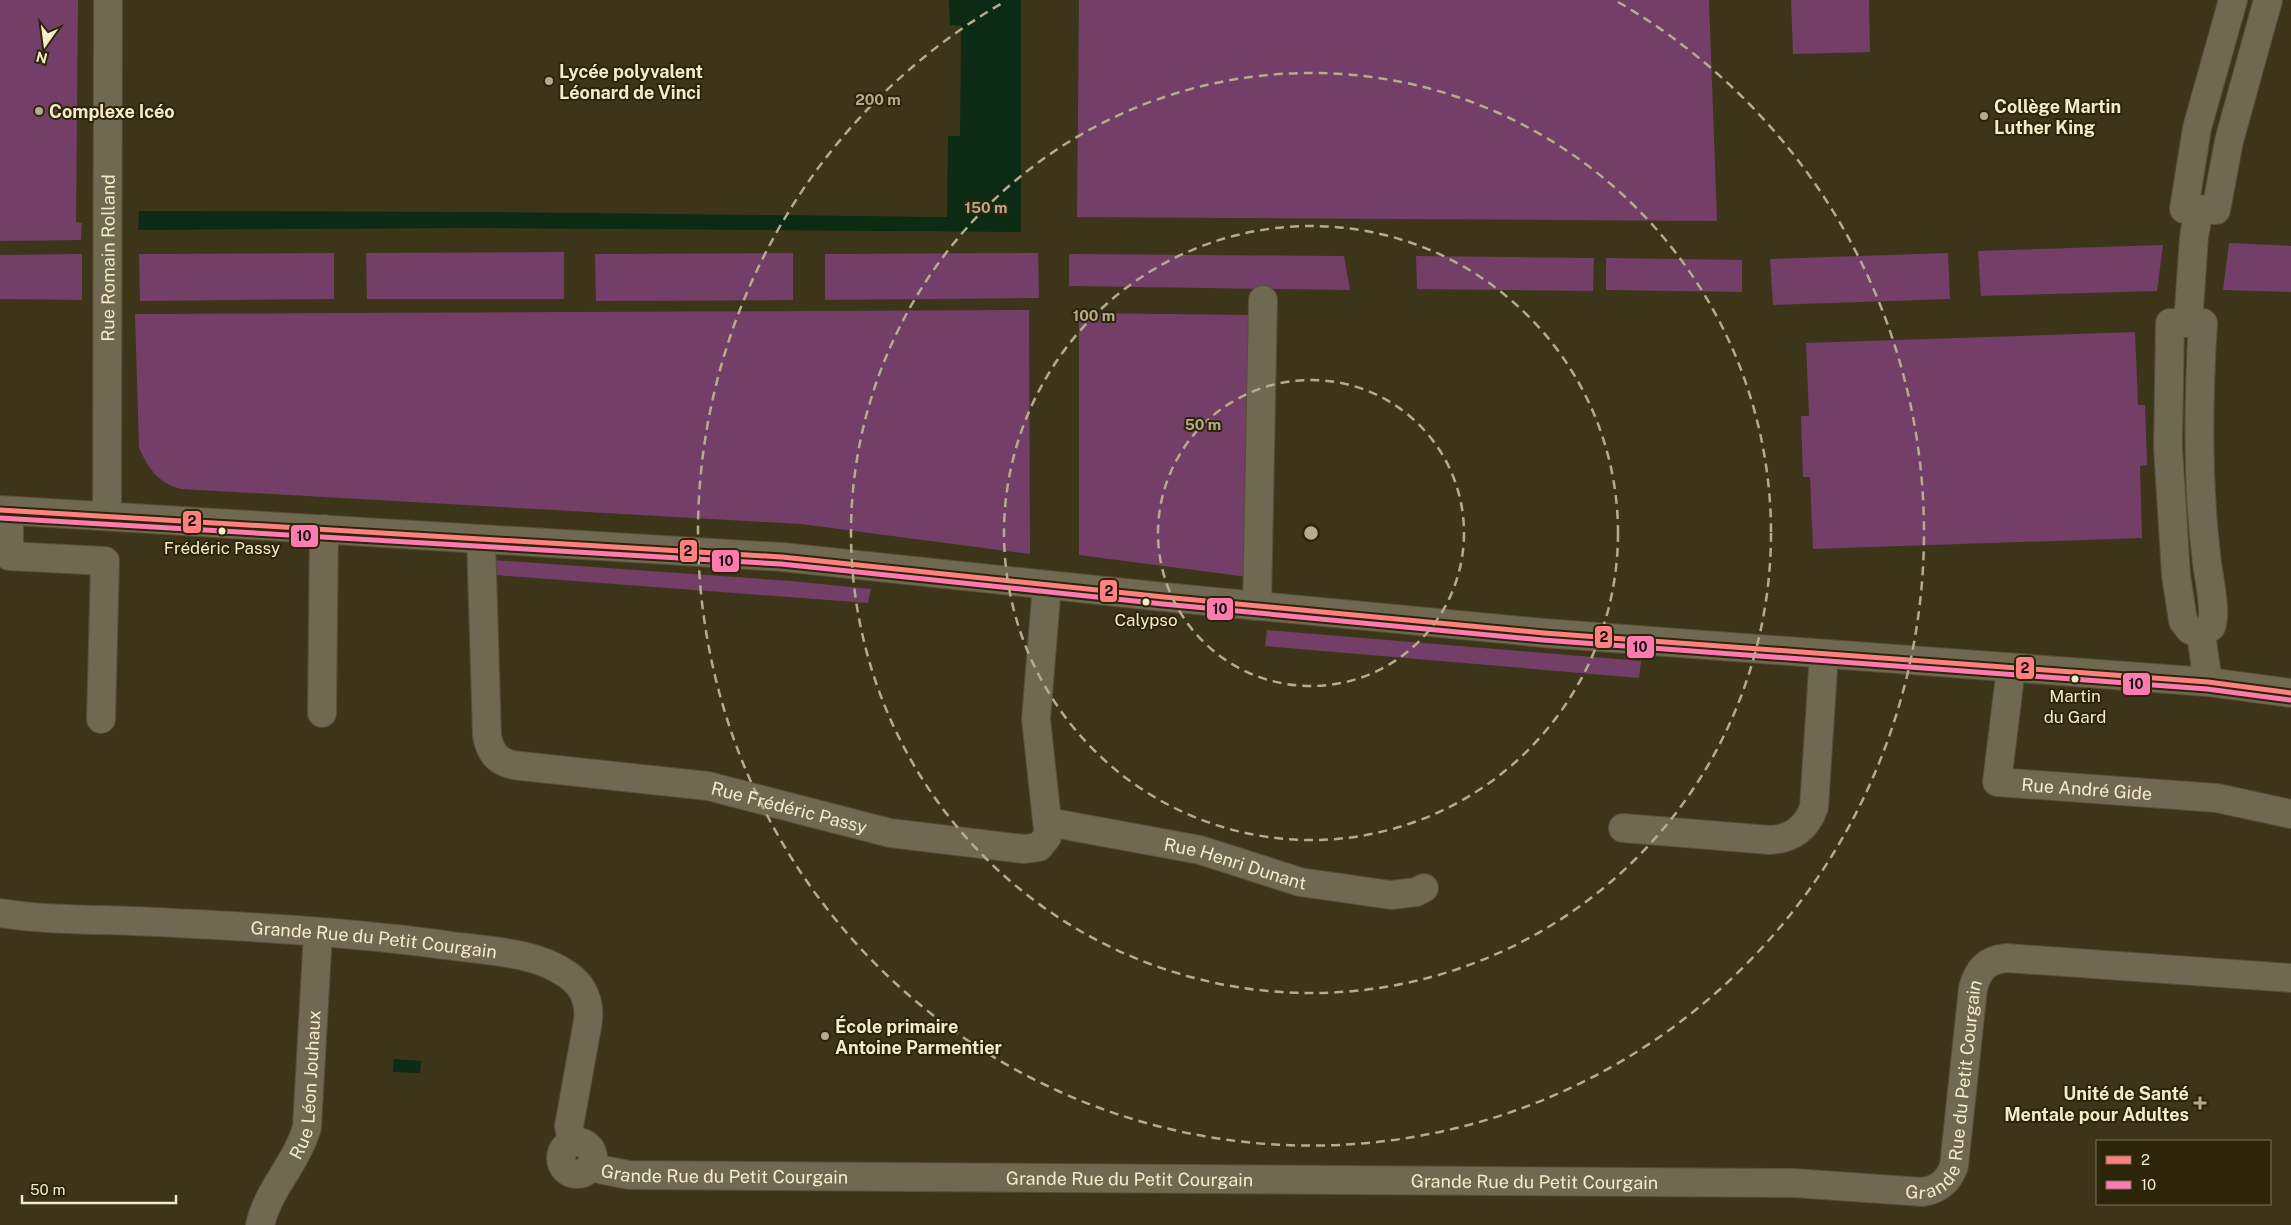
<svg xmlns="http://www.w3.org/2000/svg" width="2291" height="1225" viewBox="0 0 2291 1225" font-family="'Public Sans',sans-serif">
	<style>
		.green { fill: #733e68 }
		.water { fill: #0d2a14 }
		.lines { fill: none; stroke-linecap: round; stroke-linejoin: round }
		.minor-casing { stroke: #554e39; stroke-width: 30 }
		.minor { stroke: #6f6951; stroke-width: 28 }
		.bus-1-casing { stroke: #2d250a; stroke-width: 9 }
		.bus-2-casing { stroke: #2d250a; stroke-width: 9 }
		.bus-1 { stroke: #ff8080; stroke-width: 5 }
		.bus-2 { stroke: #ff7ab1; stroke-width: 5 }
		.ring { fill: none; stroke: #b5ab8d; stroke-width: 2.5; stroke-dasharray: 9 6 }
		.poi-dot { fill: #b5ab8d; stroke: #2d250a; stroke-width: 2 }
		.bus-dot { fill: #f5ebcb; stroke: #2d250a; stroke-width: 2 }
		.labels { text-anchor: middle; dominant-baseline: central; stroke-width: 4; stroke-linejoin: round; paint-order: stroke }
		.bus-label { font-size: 17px; fill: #f5ebcb; stroke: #2d250a }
		.poi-label { font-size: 18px; font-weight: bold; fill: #f5ebcb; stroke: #2d250a; text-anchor: start }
		.street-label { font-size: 18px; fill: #f5ebcb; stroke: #2d250a }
		.centre { fill: #b5ab8d; stroke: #2d250a; stroke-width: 2.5 }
		.ring-label { font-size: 15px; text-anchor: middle; font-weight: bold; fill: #b5ab8d; stroke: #2d250a; stroke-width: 4; stroke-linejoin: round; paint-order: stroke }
		.line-badge { stroke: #2d250a; stroke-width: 2 }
		.pale-badge-label { font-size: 14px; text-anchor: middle; font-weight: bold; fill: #111 }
	</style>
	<rect width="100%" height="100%" fill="#3d3519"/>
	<g class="green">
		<path d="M0 0H78L76 222 82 223 81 240 0 241Z"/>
		<path d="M1079 0H1709L1717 221 1077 217Z"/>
		<path d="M1791 0H1869L1870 52 1793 54Z"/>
		<path d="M2229 243 2291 246V292L2223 290Z"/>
		<path d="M2163 245 2157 291 1981 296 1978 251Z"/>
		<path d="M564 252V299H367L366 253Z"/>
		<path d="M334 253V299L140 301 139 254Z"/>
		<path d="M793 253V300L596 301 595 254Z"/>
		<path d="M1038 253 1039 298 825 300V254Z"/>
		<path d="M1948 253 1950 299 1773 305 1770 259Z"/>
		<path d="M82 254V300L0 299V255Z"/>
		<path d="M1069 254 1344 256 1350 290 1069 286Z"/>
		<path d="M1416 256 1594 258 1593 291 1417 289Z"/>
		<path d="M1606 258 1742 260V292L1606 290Z"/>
		<path d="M1029 310 1030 554 801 524 181 489C158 483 149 469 139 448L135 314Z"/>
		<path d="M1079 313 1251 315 1248 577 1079 555Z"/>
		<path d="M2135 332 2138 405H2145L2147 465 2140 466 2142 538 1813 549 1810 477H1803L1801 416H1809L1806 343Z"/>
		<path d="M493 560 791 581 871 589 868 603 494 575Z"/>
		<path d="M1267 630 1641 661 1639 678 1265 646Z"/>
	</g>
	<g class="water">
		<path d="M949 0H1021V232L477 228 138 230 139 211 477 212 947 217 948 136H960L961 26 950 25Z"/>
		<path d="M394 1059 421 1061 420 1073 393 1072Z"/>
	</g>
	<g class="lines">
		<defs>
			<g id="minor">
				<path d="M2233 0 2197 128 2184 209 2216 210 2229 141 2268 0"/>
				<path d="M2170 323H2203C2198 402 2197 484 2207 563 2209 580 2217 612 2211 627L2201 634 2190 630 2183 621 2176 575 2168 447Z"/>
				<path d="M2188 323 2194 237 2199 209"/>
				<path d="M0 510 782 557 1164 597 1544 633 2208 682 2291 693"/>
				<path d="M9 511V556L105 561 101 719"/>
				<path id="s1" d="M107 516 108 0"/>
				<path id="s2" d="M481 539 487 736C491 757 501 764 521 766L708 786 890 833 1024 849 1039 847 1047 837 1048 830 1036 719 1047 585"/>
				<path d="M1257 606 1263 300"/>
				<path d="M2201 634 2208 682"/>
				<path id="s3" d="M2011 668 1997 782 2217 798 2291 814"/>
				<path d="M322 713 324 529"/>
				<path id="s4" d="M1048 822 1200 850 1300 882 1391 895 1416 892 1424 888"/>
				<path d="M1623 828 1770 840C1792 839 1807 828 1814 807L1824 654"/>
				<path id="s5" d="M0 913C51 921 104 919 155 922 254 927 354 932 452 946 490 951 536 952 568 975 584 986 590 1003 588 1021L569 1126 572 1143"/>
				<circle cx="577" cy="1158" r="16"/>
				<path id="s6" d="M591 1165 603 1170 629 1175 1794 1183 1923 1192C1939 1189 1948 1182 1954 1166L1973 988C1978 970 1986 960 2006 958L2291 978"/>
				<path id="s7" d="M260 1225C268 1189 297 1163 307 1127L318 933"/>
			</g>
		</defs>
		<use href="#minor" class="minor-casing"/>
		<use href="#minor" class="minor"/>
		<defs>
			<path id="bus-1" d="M0 510 782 557 1164 597 1544 633 2208 682 2291 693"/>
			<path id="bus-2" d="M0 518 781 564 1163 604 1543 640 2207 689 2290 700"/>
		</defs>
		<use href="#bus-1" class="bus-1-casing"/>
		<use href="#bus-2" class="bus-2-casing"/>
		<use href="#bus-1" class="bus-1"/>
		<use href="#bus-2" class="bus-2"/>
	</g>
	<g class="ring">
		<circle cx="1311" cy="533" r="153"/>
		<circle cx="1311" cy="533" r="307"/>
		<circle cx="1311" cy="533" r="460"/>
		<path d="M1618 2A613 613 0 1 1 1004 2"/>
	</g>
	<g class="poi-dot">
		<circle cx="549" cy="81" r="5"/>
		<circle cx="39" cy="111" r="5"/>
		<circle cx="1984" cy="116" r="5"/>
		<circle cx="825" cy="1036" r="5"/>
		<path d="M2197.5 1095.5h5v5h5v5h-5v5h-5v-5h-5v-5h5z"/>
	</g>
	<g class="bus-dot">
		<circle cx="222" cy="531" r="4.5"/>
		<circle cx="1146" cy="602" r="4.5"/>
		<circle cx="2075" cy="679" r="4.5"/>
	</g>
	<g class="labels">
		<g class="bus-label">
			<text x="222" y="548">Frédéric Passy</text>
			<text x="1146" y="620">Calypso</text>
			<text x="2075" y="696">Martin<tspan x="2075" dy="21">du Gard</tspan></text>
		</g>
		<g class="poi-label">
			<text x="559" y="71">Lycée polyvalent<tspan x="559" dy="21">Léonard de Vinci</tspan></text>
			<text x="1994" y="106">Collège Martin<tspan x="1994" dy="21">Luther King</tspan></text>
			<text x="49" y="111">Complexe Icéo</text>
			<text x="835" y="1026">École primaire<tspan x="835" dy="21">Antoine Parmentier</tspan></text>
			<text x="2189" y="1093" text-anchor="end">Unité de Santé<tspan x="2189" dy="21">Mentale pour Adultes</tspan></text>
		</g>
		<g class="street-label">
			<text stroke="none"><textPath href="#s1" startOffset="258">Rue Romain Rolland</textPath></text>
			<text stroke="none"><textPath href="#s3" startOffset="205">Rue André Gide</textPath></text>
			<text stroke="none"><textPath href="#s2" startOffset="519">Rue Frédéric Passy</textPath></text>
			<text stroke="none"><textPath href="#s4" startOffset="192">Rue Henri Dunant</textPath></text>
			<text stroke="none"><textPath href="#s5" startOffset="375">Grande Rue du Petit Courgain</textPath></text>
			<text stroke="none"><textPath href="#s6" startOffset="1440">Grande Rue du Petit Courgain</textPath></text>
			<text stroke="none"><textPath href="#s7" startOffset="151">Rue Léon Jouhaux</textPath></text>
			<text stroke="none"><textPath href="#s6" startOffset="135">Grande Rue du Petit Courgain</textPath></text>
			<text stroke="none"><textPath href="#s6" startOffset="540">Grande Rue du Petit Courgain</textPath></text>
			<text stroke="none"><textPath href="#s6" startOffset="945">Grande Rue du Petit Courgain</textPath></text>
		</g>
	</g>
	<circle cx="1311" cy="533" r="8" class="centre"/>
	<g class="ring-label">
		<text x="878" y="105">200 m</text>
		<text x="986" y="213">150 m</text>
		<text x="1094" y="321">100 m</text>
		<text x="1203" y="430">50 m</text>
	</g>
	<g class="line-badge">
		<rect x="182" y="510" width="20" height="24" rx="5" fill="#ff8080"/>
		<rect x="290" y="524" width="29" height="24" rx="5" fill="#ff7ab1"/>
		<rect x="679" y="539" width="19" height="24" rx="5" fill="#ff8080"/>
		<rect x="711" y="549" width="29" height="24" rx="5" fill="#ff7ab1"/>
		<rect x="1099" y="579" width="19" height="24" rx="5" fill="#ff8080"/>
		<rect x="1206" y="597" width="28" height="24" rx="5" fill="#ff7ab1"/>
		<rect x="1594" y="625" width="19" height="24" rx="5" fill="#ff8080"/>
		<rect x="1626" y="635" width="29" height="24" rx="5" fill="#ff7ab1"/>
		<rect x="2015" y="656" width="20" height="24" rx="5" fill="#ff8080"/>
		<rect x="2122" y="672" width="29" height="24" rx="5" fill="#ff7ab1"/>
	</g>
	<g class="pale-badge-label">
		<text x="192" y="526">2</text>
		<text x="304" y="541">10</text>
		<text x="688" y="556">2</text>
		<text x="726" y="566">10</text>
		<text x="1109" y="596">2</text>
		<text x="1220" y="614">10</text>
		<text x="1604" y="642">2</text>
		<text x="1640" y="652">10</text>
		<text x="2025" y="673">2</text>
		<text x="2136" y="689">10</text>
	</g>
	<rect x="2096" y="1140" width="175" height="65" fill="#2d250a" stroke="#7d7457"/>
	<rect x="2106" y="1156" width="25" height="8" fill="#ff8080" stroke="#7d7457"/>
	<text x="2141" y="1165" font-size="15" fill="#f5ebcb">2</text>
	<rect x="2106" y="1181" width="25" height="8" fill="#ff7ab1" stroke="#7d7457"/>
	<text x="2141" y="1190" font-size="15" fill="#f5ebcb">10</text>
	<g transform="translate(45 45) rotate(194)" stroke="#2d250a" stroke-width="4" paint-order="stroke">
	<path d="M0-4L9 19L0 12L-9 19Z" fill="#f5ebcb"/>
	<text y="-8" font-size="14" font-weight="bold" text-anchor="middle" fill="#f5ebcb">N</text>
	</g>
	<path d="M22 1195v8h154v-8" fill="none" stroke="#f5ebcb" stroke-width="2.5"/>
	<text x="30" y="1195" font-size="15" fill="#f5ebcb" stroke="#2d250a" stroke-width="4" paint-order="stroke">50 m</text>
</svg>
